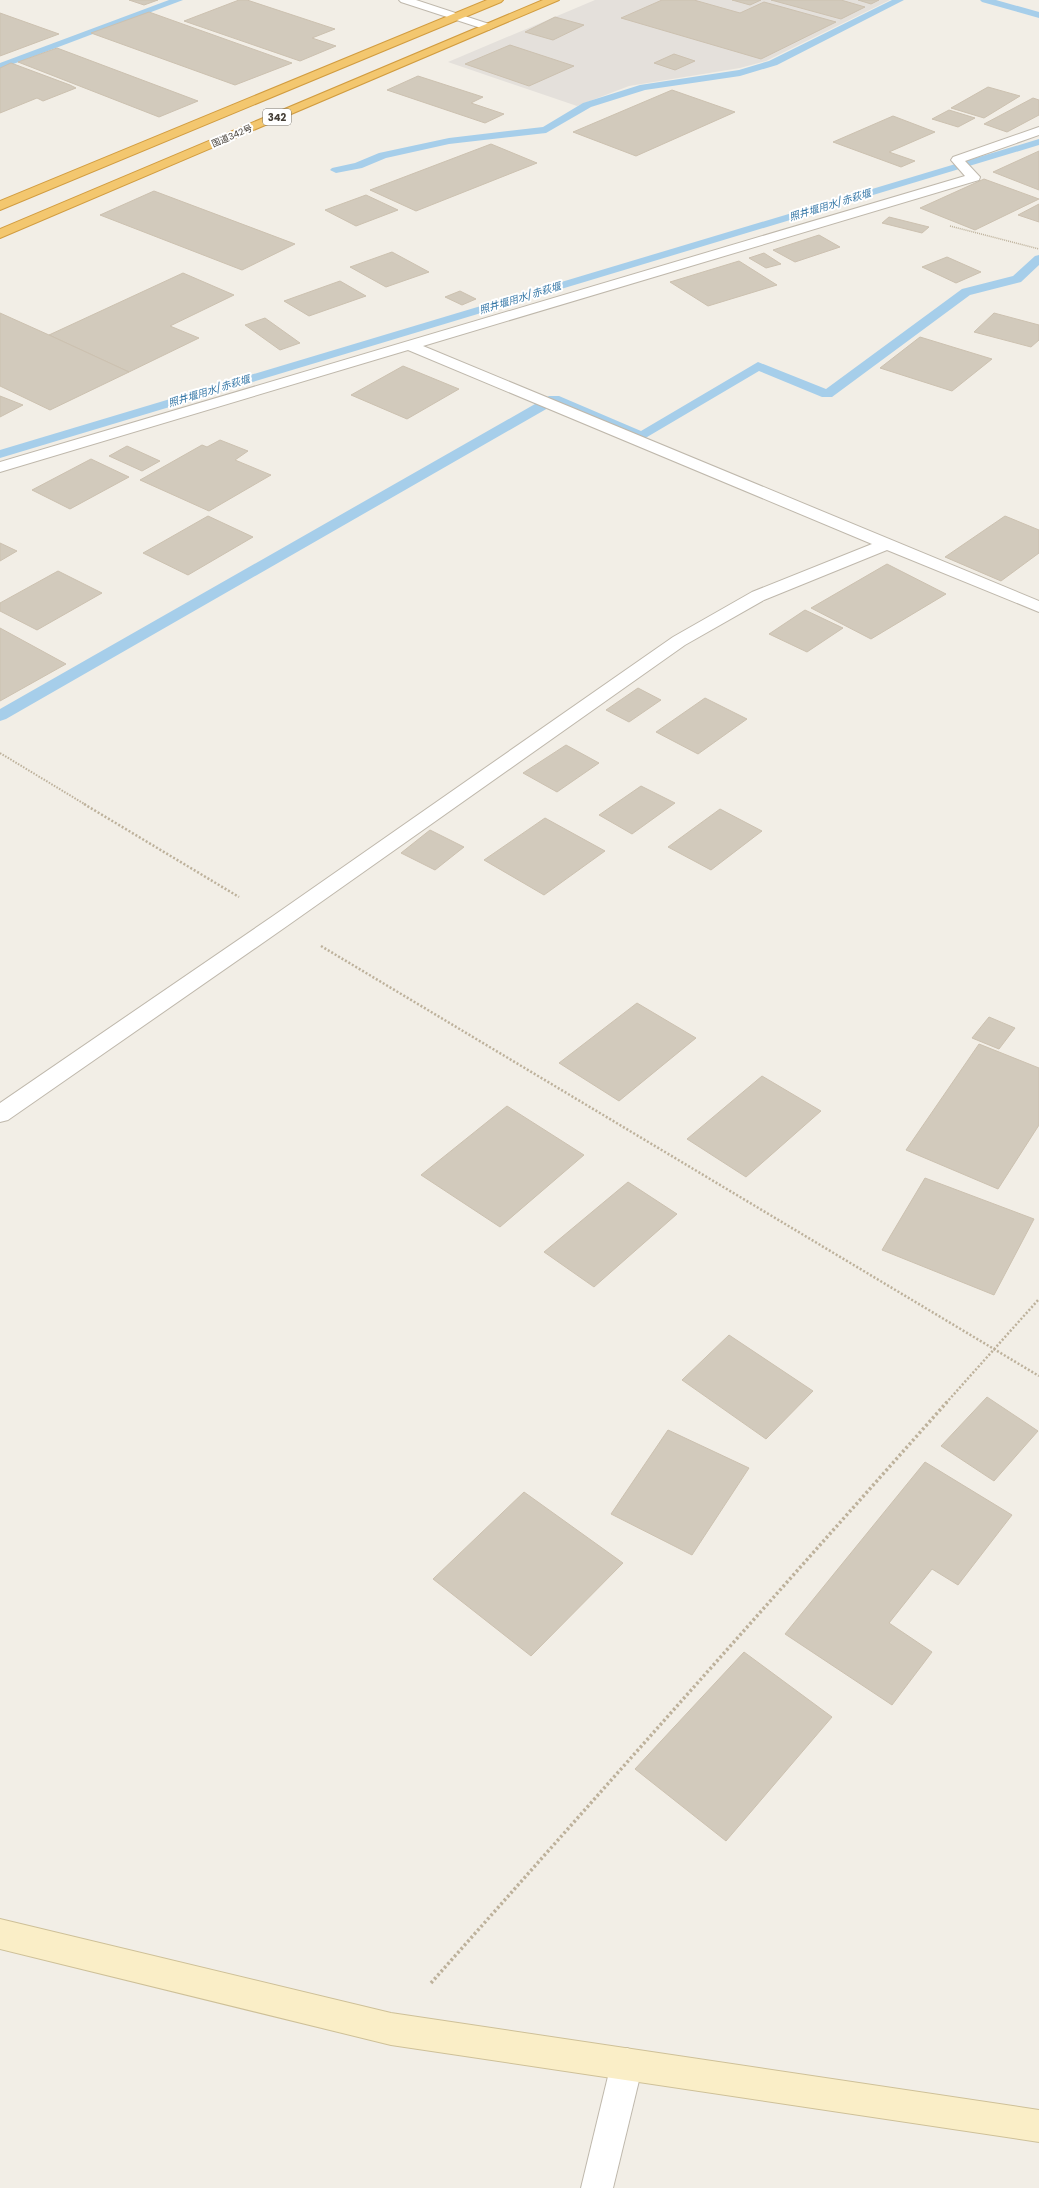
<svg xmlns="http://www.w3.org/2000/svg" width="1039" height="2188" viewBox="0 0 1039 2188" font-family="Poppins,'Noto Sans JP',sans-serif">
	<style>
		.industrial { fill: #e4e0db }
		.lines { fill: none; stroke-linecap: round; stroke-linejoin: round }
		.stream { fill: #a6ceea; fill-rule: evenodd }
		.building { fill: #d2cabc; stroke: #ccc1b0 }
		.street-casing { stroke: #bfb8ac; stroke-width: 2 }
		.secondary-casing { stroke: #cec098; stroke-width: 2 }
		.highway-casing { stroke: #d19c40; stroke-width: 2 }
		.path-far3 { stroke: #bdb19b; stroke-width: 1.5; stroke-dasharray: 1 1; stroke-linecap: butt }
		.path-far2 { stroke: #bdb19b; stroke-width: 2; stroke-dasharray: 1.5 1.5; stroke-linecap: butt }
		.path-far1 { stroke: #bdb19b; stroke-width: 2.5; stroke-dasharray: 2 2; stroke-linecap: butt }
		.path { stroke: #bdb19b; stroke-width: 3.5; stroke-dasharray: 2.5 2.5; stroke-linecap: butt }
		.street { fill: #fff; fill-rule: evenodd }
		.secondary { fill: #faeec7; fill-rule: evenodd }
		.highway { fill: #f3c76f; fill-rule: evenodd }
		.labels { text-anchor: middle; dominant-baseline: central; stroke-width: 4; stroke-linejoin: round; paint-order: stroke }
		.far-street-label { font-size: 9px; fill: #443e36; stroke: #fff }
		.shield { fill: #fff; stroke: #7c7872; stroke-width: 1 }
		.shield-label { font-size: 10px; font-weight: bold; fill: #443e36 }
		.far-water-label { font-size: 10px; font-style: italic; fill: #3778a7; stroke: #fff }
	</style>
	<rect width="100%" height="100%" fill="#f2eee6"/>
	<path class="industrial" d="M595 0H890L766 61 740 68 629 86 577 106 448 62Z"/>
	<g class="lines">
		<g class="stream">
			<path d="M169 0H183L0 69V63Z"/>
			<path d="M892 0H904L777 65 740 76 645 90 591 107 546 133 449 144 386 158 362 168 336 173 330 170 332 168 355 163 379 153 449 138 543 127 583 103 640 85 739 70 769 61Z"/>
			<path d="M980 0H996L1039 12V18L982 2Z"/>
			<path d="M1039 139V145L0 458V450Z"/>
			<path d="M1039 255V265L1021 282 970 295 832 397H822L759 371 642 440 555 404 6 719 0 721V709L549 396H559L641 431 758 362 826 389 962 289 1013 276 1035 256Z"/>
		</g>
	</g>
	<g class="building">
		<path d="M129 0H158L144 5Z"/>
		<path d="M239 0H247L335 29 312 38 336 46 300 61 184 21Z"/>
		<path d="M662 0H694L740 13 764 2 836 22 761 59 621 18Z"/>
		<path d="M732 0H761L750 5Z"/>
		<path d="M771 0H841L865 7 841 19Z"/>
		<path d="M858 0H879L871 4Z"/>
		<path d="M149 12 292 63 235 85 91 33Z"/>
		<path d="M0 13 59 34 0 56Z"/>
		<path d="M555 17 584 25 553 40 525 32Z"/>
		<path d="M510 45 574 66 529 86 465 64Z"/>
		<path d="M57 48 198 101 159 117 18 62Z"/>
		<path d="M674 54 695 61 675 70 654 63Z"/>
		<path d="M11 63 70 85 76 88 43 101 37 98 0 113V68Z"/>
		<path d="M418 76 483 97 471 103 504 114 485 123 387 90Z"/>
		<path d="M988 87 1020 96 984 118 951 108Z"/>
		<path d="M672 90 735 112 636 156 573 132Z"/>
		<path d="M1033 98 1039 100V115L1007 132 984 124Z"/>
		<path d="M949 110 975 118 958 127 932 119Z"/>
		<path d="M893 116 935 132 889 152 915 161 901 167 833 142Z"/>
		<path d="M491 144 537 163 416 211 370 190Z"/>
		<path d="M1039 151V190L993 172Z"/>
		<path d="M984 179 1039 199 975 230 920 208Z"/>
		<path d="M154 191 295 244 242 270 100 215Z"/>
		<path d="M366 195 398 210 356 226 325 210Z"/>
		<path d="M1039 204V222L1018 215Z"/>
		<path d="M889 217 929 227 922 233 882 223Z"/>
		<path d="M819 235 840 247 795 262 773 250Z"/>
		<path d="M392 252 429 272 386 287 350 267Z"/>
		<path d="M764 253 781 264 766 268 749 258Z"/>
		<path d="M947 257 981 272 956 283 922 267Z"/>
		<path d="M739 261 777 285 708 306 670 282Z"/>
		<path d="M183 273 234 295 170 326 199 338 129 372 49 335Z"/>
		<path d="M340 281 366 296 309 316 284 301Z"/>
		<path d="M460 291 476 299 462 305 445 297Z"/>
		<path d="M0 313 49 335 129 372 50 410 0 386Z"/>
		<path d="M994 313 1039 325V340L1031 347 974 332Z"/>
		<path d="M265 318 300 343 280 350 245 325Z"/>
		<path d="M920 337 992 359 952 391 880 368Z"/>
		<path d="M403 366 459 389 407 419 351 395Z"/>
		<path d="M0 396 23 405 0 417Z"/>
		<path d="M220 440 248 451 235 460 271 475 209 511 140 480 202 445 207 447Z"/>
		<path d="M127 446 160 461 142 471 109 456Z"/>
		<path d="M91 459 129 477 70 509 32 490Z"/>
		<path d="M208 516 253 537 188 575 143 553Z"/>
		<path d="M1005 516 1039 530V553L1001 581 945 557Z"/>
		<path d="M0 543 17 551 0 561Z"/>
		<path d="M887 564 946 594 871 639 811 608Z"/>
		<path d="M58 571 102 593 37 630 0 611V603Z"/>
		<path d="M805 610 843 628 807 652 769 634Z"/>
		<path d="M0 628 66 664 0 701Z"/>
		<path d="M638 688 661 700 629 722 606 710Z"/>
		<path d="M705 698 747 719 698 754 656 732Z"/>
		<path d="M566 745 599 763 557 792 523 773Z"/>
		<path d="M641 786 675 803 632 834 599 815Z"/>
		<path d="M720 809 762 831 711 870 668 847Z"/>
		<path d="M545 818 605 851 544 895 484 860Z"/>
		<path d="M430 830 464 847 435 870 401 853Z"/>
		<path d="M637 1003 696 1038 619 1101 559 1063Z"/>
		<path d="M989 1017 1015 1028 999 1049 972 1038Z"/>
		<path d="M979 1044 1039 1068V1125L998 1189 906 1150Z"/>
		<path d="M762 1076 821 1111 746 1177 687 1139Z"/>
		<path d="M507 1106 584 1155 500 1227 421 1175Z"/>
		<path d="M925 1178 1034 1219 994 1295 882 1250Z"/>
		<path d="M628 1182 677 1214 594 1287 544 1252Z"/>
		<path d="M729 1335 813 1391 766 1439 682 1380Z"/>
		<path d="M987 1397 1038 1431 994 1481 941 1446Z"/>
		<path d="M668 1430 749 1468 692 1555 611 1514Z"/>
		<path d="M925 1462 1012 1515 958 1585 932 1569 889 1623 932 1652 892 1705 785 1634Z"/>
		<path d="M524 1492 623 1563 531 1656 433 1579Z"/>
		<path d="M744 1652 832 1717 726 1841 635 1769Z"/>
	</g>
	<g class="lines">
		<defs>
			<g id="street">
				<path d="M399 0H416L492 25 494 27 488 30 484 29 401 2Z"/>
				<path d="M1039 127V135L965 161 980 177 979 180 423 346 1039 601V612L887 550 764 600 685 645 287 926 8 1120 0 1122V1103L273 916 673 637 752 592 872 544 408 350 0 472V462L965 176 951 160 953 157Z"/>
				<path d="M627 2048 638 2053 643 2064 613 2188H581L611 2064 616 2053Z"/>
			</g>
			<path id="secondary" d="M0 1919 391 2013 1039 2110V2142L391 2045 0 1949Z"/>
			<g id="highway">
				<path d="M487 0H503L501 2 0 210V201Z"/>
				<path d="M543 0H559L0 238V229Z"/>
			</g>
		</defs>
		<use href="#street" class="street-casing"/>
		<use href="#secondary" class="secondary-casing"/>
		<use href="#highway" class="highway-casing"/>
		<path class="path-far3" d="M950 226 1039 249"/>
		<path class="path-far2" d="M0 753 86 805"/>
		<g class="path-far1">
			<path d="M84 804 239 897"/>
			<path d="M321 946 1039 1376"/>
			<path d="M946 1403 1039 1299"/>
		</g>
		<path class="path" d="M431 1983 947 1402"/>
		<use href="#street" class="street"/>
		<use href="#secondary" class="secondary"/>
		<use href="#highway" class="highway"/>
	</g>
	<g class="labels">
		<g class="far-street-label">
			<text transform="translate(232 136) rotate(-23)">国道342号</text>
		</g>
		<rect class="shield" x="263" y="109" width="28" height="16" rx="3"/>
		<g class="shield-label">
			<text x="277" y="117">342</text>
		</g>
		<g class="far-water-label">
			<text transform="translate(830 205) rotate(-17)">照井堰用水/赤萩堰</text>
			<text transform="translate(520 298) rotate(-17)">照井堰用水/赤萩堰</text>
			<text transform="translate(209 391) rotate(-17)">照井堰用水/赤萩堰</text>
		</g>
	</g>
</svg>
